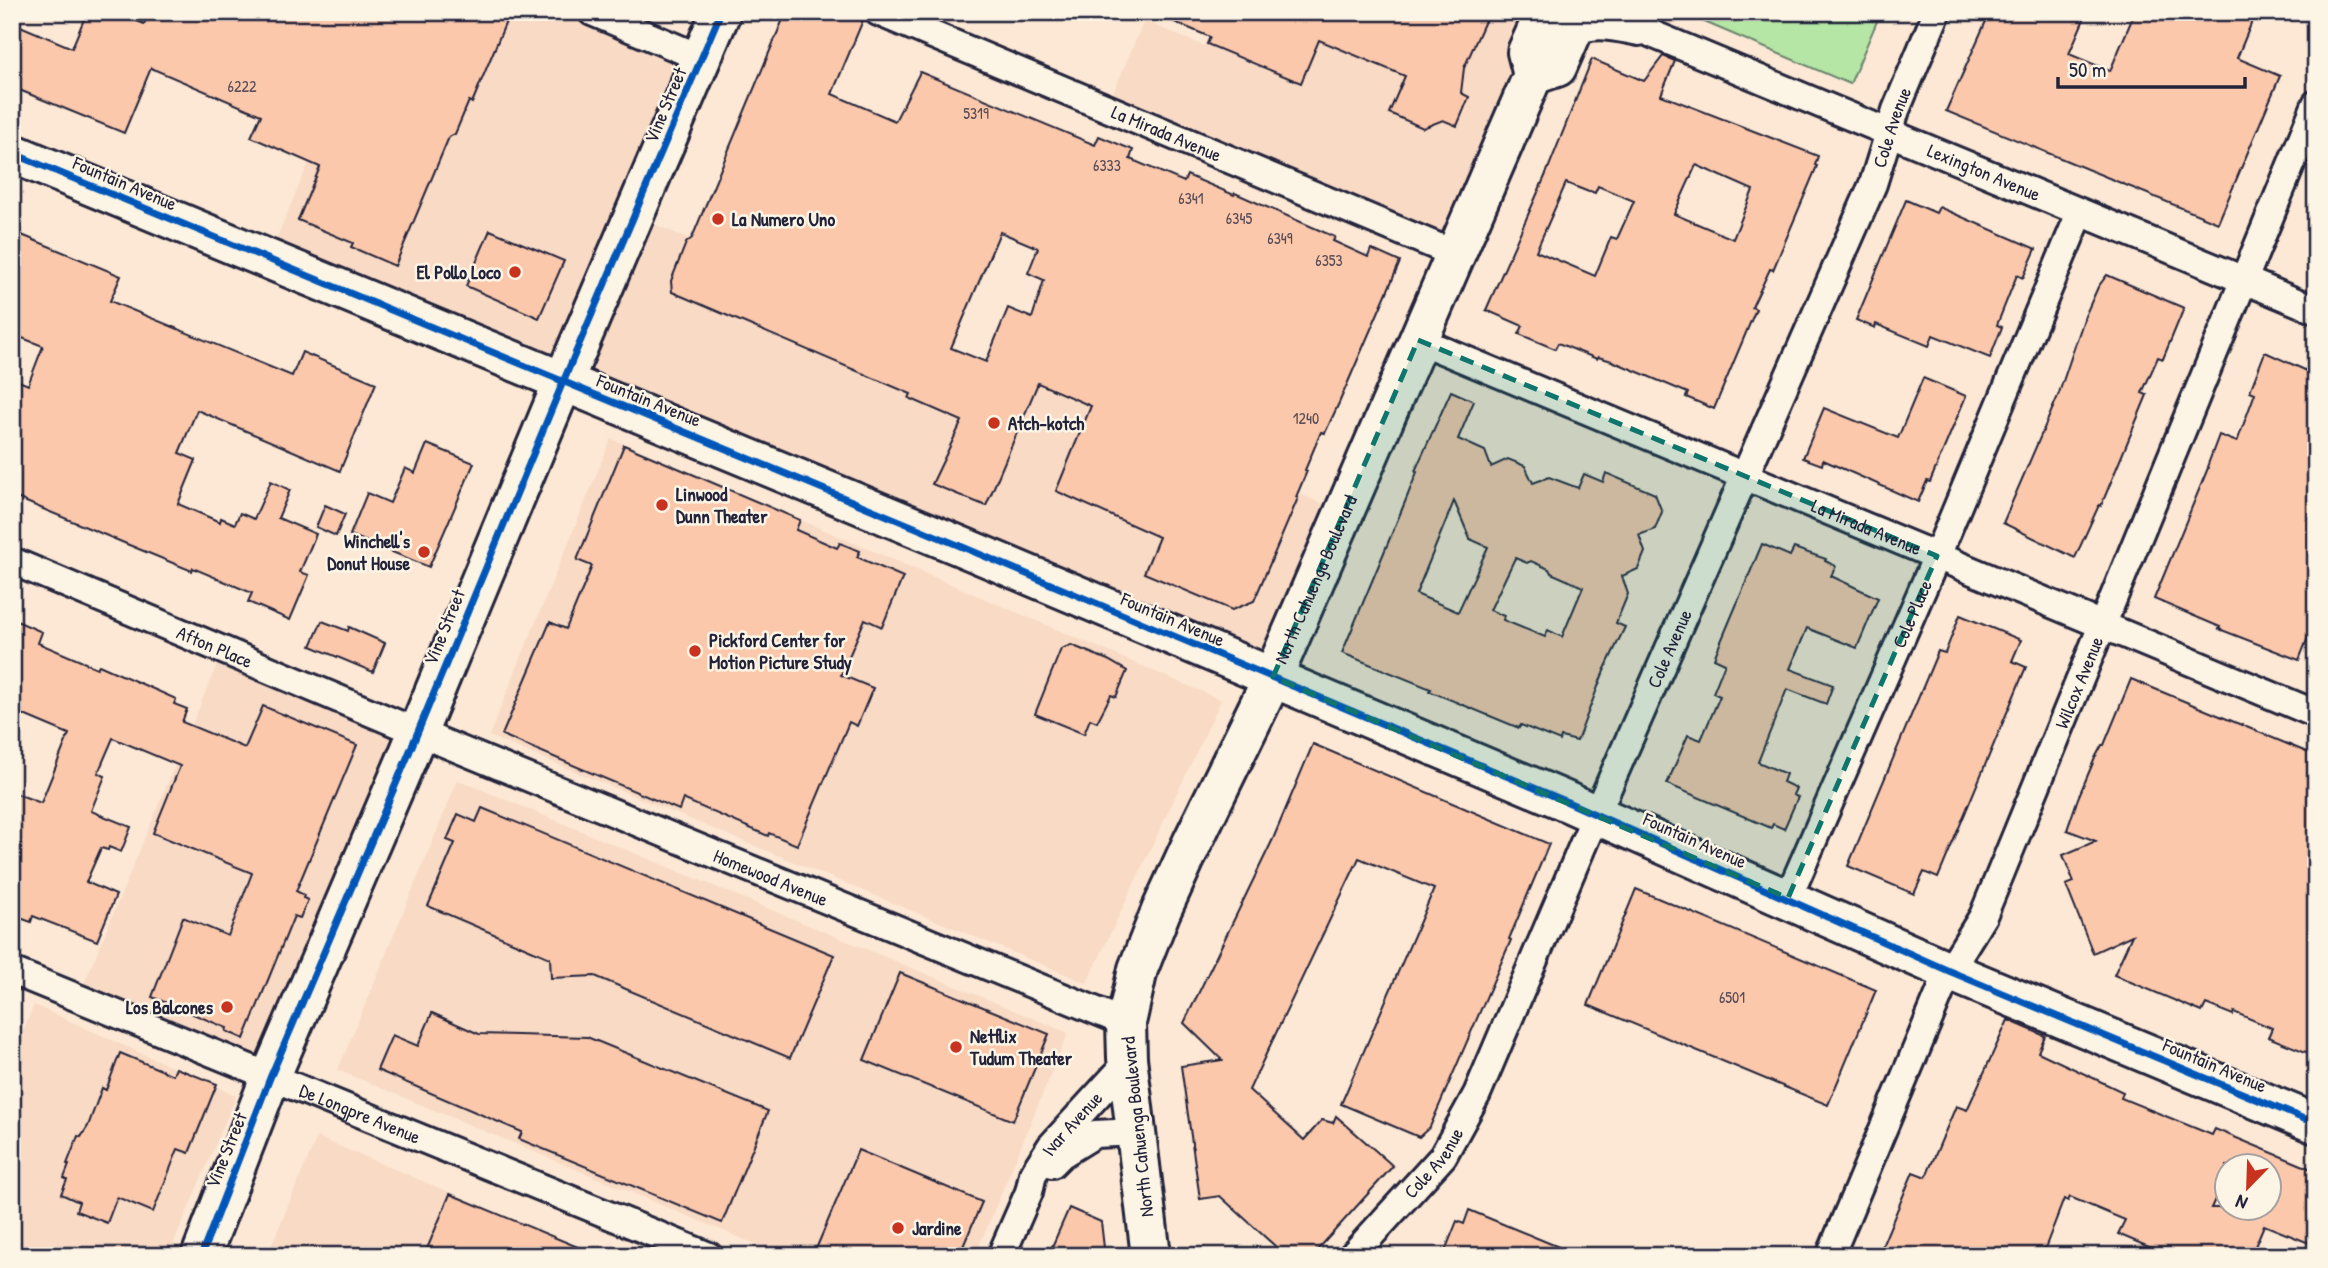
<svg xmlns="http://www.w3.org/2000/svg" width="2328" height="1268" viewBox="0 0 2328 1268" font-family="'Patrick Hand',sans-serif">
	<style>
		.built { fill: #f8dac5 }
		.green { fill: #b5e6a5; stroke: #6c8470; stroke-width: 2 }
		.building { fill: #fbc8ab; stroke: #22223b; stroke-width: 2; fill-rule: evenodd }
		.lines { fill: none; stroke-linecap: round; stroke-linejoin: round }
		.street-casing { stroke: #22223b; stroke-width: 32 }
		.secondary-casing { stroke: #22223b; stroke-width: 44 }
		.street { stroke: #fcf5e5; stroke-width: 26 }
		.secondary { stroke: #fcf5e5; stroke-width: 38 }
		.cycleway-casing { stroke: #fcf5e5; stroke-width: 11 }
		.cycleway { stroke: #0057b8; stroke-width: 7 }
		.marked { fill: #0f766e; fill-opacity: 0.2; stroke: #0f766e; stroke-width: 5; stroke-dasharray: 14 9; stroke-linejoin: round }
		.poi-dot { fill: #c8321e; stroke: #fcf5e5; stroke-width: 2.5 }
		.labels { text-anchor: middle; dominant-baseline: central; stroke-width: 5; stroke-linejoin: round; paint-order: stroke }
		.number-label { font-size: 16px; fill: #584c57 }
		.street-label { font-size: 19px; fill: #22223b; stroke: #fcf5e5 }
		.poi-label { font-size: 19px; font-weight: bold; fill: #22223b; stroke: #fcf5e5; text-anchor: start }
	</style>
	<rect width="100%" height="100%" fill="#fce8d4"/>
	<filter id="ink" filterUnits="userSpaceOnUse"><feTurbulence type="fractalNoise" baseFrequency=".0143" numOctaves="2"/><feDisplacementMap in="SourceGraphic" scale="14" xChannelSelector="R" yChannelSelector="G"/><feConvolveMatrix kernelMatrix="1 2 1 2 8 2 1 2 1" color-interpolation-filters="sRGB"/></filter>
	<g filter="url(#ink)">
		<g class="built">
			<path d="M316 12H586L698 59 561 378 269 256 336 99Z"/>
			<path d="M1219 12H1552L1452 248 1108 105 1144 21 1204 46Z"/>
			<path d="M639 218 1340 511 1271 671 569 379Z"/>
			<path d="M611 439 1221 700 1087 983 489 736Z"/>
			<path d="M221 655 409 736 266 1072 80 994Z"/>
			<path d="M458 780 1068 1033 975 1256H784L338 1070Z"/>
			<path d="M34 1005 236 1096 168 1256H12V1060Z"/>
			<path d="M317 1137 602 1256H267Z"/>
		</g>
		<path class="green" d="M1681 12H1881L1850 84Z"/>
		<g class="building">
			<path d="M87 12H116L144 24 150 12H510L472 103 469 101 455 134 449 137 395 266 351 247 353 243 298 220 320 167 251 137 261 115 151 68 124 133 12 87V37L18 25 72 48Z"/>
			<path d="M786 12H863L864 18 832 94 895 121 920 72 1095 145 1099 136 1133 150 1130 159 1184 182 1187 175 1234 195 1235 193 1335 237 1333 241 1368 257 1371 249 1400 262 1339 403 1325 433 1321 432 1305 470 1307 471 1296 497 1298 498 1254 601 1232 610 1144 573 1159 537 1056 491 1091 406 1038 383 986 506 932 484 962 421 909 398 911 394 672 292 671 281 686 243 692 238ZM1000 232 1038 248 1028 273 1044 280 1032 318 1008 308 986 362 951 348Z"/>
			<path d="M1151 12H1489L1464 68 1461 93 1469 97 1457 126 1443 120 1423 128 1389 113 1405 76 1319 40 1301 83 1207 44 1210 37Z"/>
			<path d="M1990 12H2087L2069 54 2110 71 2135 12H2256L2237 58 2280 76 2218 223 1946 111Z"/>
			<path d="M1663 56 1675 61 1661 95 1818 156 1815 165 1817 166 1773 270 1770 269 1752 307 1756 309 1714 409 1686 397 1688 393 1612 361 1598 357 1597 359 1558 343 1555 349 1519 334 1523 326 1486 310 1546 174 1592 59 1644 81ZM1696 165 1753 190 1733 239 1674 214ZM1566 183 1589 192 1590 191 1595 193 1598 186 1634 201 1617 239 1611 237 1595 276 1536 251Z"/>
			<path d="M1906 200 1936 213 1939 207 2036 249 2023 278 2017 275 1997 325 2002 327 1990 358 1933 335 1929 346 1876 324 1875 328 1856 320Z"/>
			<path d="M490 230 564 261 539 318 466 286Z"/>
			<path d="M12 231 121 276 110 301 292 376 302 352 376 383 340 471 197 410 179 453 196 460 178 504 220 522 221 518 235 524 240 513 254 519 271 481 290 490 278 518 316 534 300 572 309 575 290 620 248 602 252 593 193 568 192 571 129 545 12 496V378L28 385 43 346 12 334Z"/>
			<path d="M2107 275 2184 308 2163 359 2158 357 2142 393 2147 395 2101 506 2099 505 2075 558 2003 523 2058 396 2085 316 2098 287Z"/>
			<path d="M2265 352 2316 375V617L2299 660 2219 629 2220 627 2154 599 2208 468 2207 467 2219 435 2237 442 2255 393 2250 391Z"/>
			<path d="M1923 378 1966 396 1930 482 1927 481 1918 502 1823 460 1822 465 1803 458 1824 408 1898 438Z"/>
			<path d="M1451 391 1474 401 1458 439 1485 451 1491 467 1508 459 1525 466 1533 483 1549 477 1578 488 1584 474 1603 482 1606 473 1655 494 1662 512 1655 529 1639 535 1645 552 1638 569 1622 576 1628 594 1616 623 1625 627 1604 671 1577 741 1561 737 1560 741 1521 725 1519 728 1429 691 1431 689 1342 653 1405 502 1417 472 1415 471ZM1454 501 1470 539 1488 547 1458 612 1416 594ZM1515 558 1527 563 1531 561 1549 569 1551 573 1583 587 1562 637 1548 630 1545 637 1503 620 1504 616 1490 610Z"/>
			<path d="M427 444 474 463 429 567 350 535 367 493 390 503 405 468 415 473Z"/>
			<path d="M624 445 800 520 796 530 837 548 840 543 860 551 857 557 903 577 882 627 865 619 841 675 873 688 857 726 849 722 797 845 769 833 768 836 683 799 679 810 502 735 550 622 566 629 592 566 577 560Z"/>
			<path d="M325 505 345 514 336 536 316 527Z"/>
			<path d="M1762 544 1790 556 1794 548 1826 559 1825 561 1836 566 1831 576 1878 598 1857 648 1807 628 1790 669 1833 685 1826 704 1787 689 1758 762 1786 774 1783 782 1796 788 1793 795 1798 797 1784 829 1773 824 1771 828 1667 784 1688 735 1701 740 1720 696 1713 693 1725 663 1714 658Z"/>
			<path d="M1960 615 2021 640 2012 661 2026 667 1938 878 1924 872 1914 894 1848 866 1938 651 1945 653Z"/>
			<path d="M12 619 42 632 38 643 97 668 99 665 176 699 174 704 187 709 182 722 245 748 263 706 357 745 296 891 304 895 303 898 308 900 300 918 294 916 244 1039 226 1031 227 1028 152 997 183 917 228 936 252 873 153 833 180 766 113 738 98 773 105 776 91 811 131 827 121 852 109 847 108 850 101 848 86 882 116 895 97 941 33 916 31 922 12 915V792L41 803 69 734 12 710Z"/>
			<path d="M322 621 348 631 349 627 385 643 373 672 311 646Z"/>
			<path d="M1071 645 1108 660 1127 671 1116 697 1111 695 1097 722 1090 719 1084 734 1035 714 1061 649Z"/>
			<path d="M2131 679 2316 756V1056L2268 1037 2272 1028 2234 1012 2233 1015 2206 1004 2202 1012 2114 975 2132 935 2093 953 2066 885 2074 882 2063 855 2096 841 2067 830 2078 798 2095 758 2102 745H2104Z"/>
			<path d="M1313 744 1549 844 1509 939 1511 940 1430 1127 1419 1137 1341 1104 1434 889 1359 858 1249 1090 1304 1140 1322 1120 1333 1123 1336 1116 1393 1166 1312 1256H1286L1220 1196 1200 1199 1181 1066 1222 1060 1184 1023 1273 839Z"/>
			<path d="M482 808 834 955 790 1058 595 976 551 978 550 958 428 906 455 843 447 840 458 814 476 822Z"/>
			<path d="M1636 889 1876 990 1828 1105 1588 1005Z"/>
			<path d="M900 973 1049 1034 1013 1121 864 1060Z"/>
			<path d="M432 1013 479 1034 587 1037 768 1111 722 1223 519 1139 522 1132 377 1070 392 1035 418 1046Z"/>
			<path d="M2008 1020 2045 1036 2038 1052 2123 1092 2121 1098 2212 1135 2215 1129 2316 1171V1226L2309 1243 2264 1225 2251 1256H2170L2118 1234 2125 1220 2070 1197 2068 1201 2064 1199 2042 1256H1878L1913 1172 1926 1177 1956 1106 1967 1110ZM2227 1166H2269V1208H2211L2227 1173Z"/>
			<path d="M120 1053 173 1075 176 1068 217 1084 189 1153 178 1149 153 1212 117 1197 107 1223 76 1211 79 1202 61 1194 67 1180 64 1178 69 1165 67 1164 78 1136 81 1137 88 1126 102 1088 106 1090Z"/>
			<path d="M858 1150 982 1202 959 1256H813Z"/>
			<path d="M450 1194 597 1255V1256H424Z"/>
			<path d="M1069 1208 1101 1222 1105 1256H1067L1051 1249Z"/>
			<path d="M1469 1210 1578 1255V1256H1443L1457 1221 1464 1224Z"/>
		</g>
		<g class="lines">
			<defs>
				<g id="street">
					<path d="M592 12 701 58"/>
					<path id="s1" d="M878 12 1455 254"/>
					<path id="s2" d="M1617 12 1652 34 2316 310"/>
					<path d="M1571 35C1591 20 1617 28 1639 32"/>
					<path id="s3" d="M1418 340 2316 714"/>
					<path id="s4" d="M12 561 417 732 1126 1023"/>
					<path id="s5" d="M1788 898 1937 556 2080 213"/>
					<path id="s6" d="M12 971 709 1256"/>
					<path d="M1052 1164 1061 1155 1095 1134 1136 1132"/>
					<path id="s7" d="M1001 1256 1029 1192 1033 1174 1051 1146 1127 1063"/>
					<path id="s8" d="M1352 1256 1443 1156 1477 1094 1585 840 1873 184 1896 110 1937 12"/>
					<path id="s9" d="M1830 1256 1949 971 1983 916 2316 104"/>
				</g>
				<g id="secondary">
					<path d="M1533 75 1557 67 1581 12"/>
					<path d="M12 153 965 548 1563 800 1949 971 2316 1124"/>
					<path d="M201 1256 270 1078 407 758 563 382 721 12"/>
					<path id="s10" d="M1151 1256 1127 1058 1126 1023 1138 969 1161 911 1193 841 1273 677 1533 75 1527 52 1545 12"/>
				</g>
			</defs>
			<use href="#street" class="street-casing"/>
			<use href="#secondary" class="secondary-casing"/>
			<use href="#street" class="street"/>
			<use href="#secondary" class="secondary"/>
			<defs>
				<g id="cycleway">
					<path d="M12 153 965 548 1563 800 1949 971 2316 1124"/>
					<path d="M201 1256 270 1078 407 758 563 382 721 12"/>
				</g>
			</defs>
			<use href="#cycleway" class="cycleway-casing"/>
			<use href="#cycleway" class="cycleway"/>
		</g>
	</g>
	<path class="marked" d="M1418 340 1937 556 1788 898 1273 677Z"/>
	<g class="poi-dot">
		<circle cx="718" cy="219" r="7"/>
		<circle cx="515" cy="272" r="7"/>
		<circle cx="994" cy="423" r="7"/>
		<circle cx="662" cy="505" r="7"/>
		<circle cx="424" cy="552" r="7"/>
		<circle cx="695" cy="651" r="7"/>
		<circle cx="227" cy="1007" r="7"/>
		<circle cx="956" cy="1047" r="7"/>
		<circle cx="898" cy="1228" r="7"/>
	</g>
	<g class="labels">
		<g class="number-label">
			<text x="242" y="86">6222</text>
			<text x="976" y="113">5319</text>
			<text x="1107" y="165">6333</text>
			<text x="1191" y="198">6341</text>
			<text x="1239" y="218">6345</text>
			<text x="1280" y="238">6349</text>
			<text x="1329" y="260">6353</text>
			<text x="1306" y="418">1240</text>
			<text x="1732" y="997">6501</text>
		</g>
		<g class="street-label">
			<text transform="translate(665 105) rotate(-67)">Vine Street</text>
			<text stroke="none"><textPath href="#s8" startOffset="1258">Cole Avenue</textPath></text>
			<text stroke="none"><textPath href="#s1" startOffset="313">La Mirada Avenue</textPath></text>
			<text stroke="none"><textPath href="#s2" startOffset="401">Lexington Avenue</textPath></text>
			<text transform="translate(125 183) rotate(23)">Fountain Avenue</text>
			<text transform="translate(649 400) rotate(22)">Fountain Avenue</text>
			<text stroke="none"><textPath href="#s3" startOffset="486">La Mirada Avenue</textPath></text>
			<text stroke="none"><textPath href="#s10" startOffset="718">North Cahuenga Boulevard</textPath></text>
			<text stroke="none"><textPath href="#s5" startOffset="310">Cole Place</textPath></text>
			<text transform="translate(1173 619) rotate(23)">Fountain Avenue</text>
			<text transform="translate(444 627) rotate(-68)">Vine Street</text>
			<text stroke="none"><textPath href="#s4" startOffset="220">Afton Place</textPath></text>
			<text stroke="none"><textPath href="#s8" startOffset="691">Cole Avenue</textPath></text>
			<text stroke="none"><textPath href="#s9" startOffset="626">Wilcox Avenue</textPath></text>
			<text transform="translate(1695 840) rotate(24)">Fountain Avenue</text>
			<text stroke="none"><textPath href="#s4" startOffset="822">Homewood Avenue</textPath></text>
			<text transform="translate(2215 1065) rotate(23)">Fountain Avenue</text>
			<text stroke="none"><textPath href="#s6" startOffset="376">De Longpre Avenue</textPath></text>
			<text stroke="none"><textPath href="#s7" startOffset="152">Ivar Avenue</textPath></text>
			<text transform="translate(1137 1127) rotate(-96)">North Cahuenga Boulevard</text>
			<text transform="translate(226 1150) rotate(-68)">Vine Street</text>
			<text stroke="none"><textPath href="#s8" startOffset="124">Cole Avenue</textPath></text>
		</g>
		<g class="poi-label">
			<text x="732" y="219">La Numero Uno</text>
			<text x="501" y="272" text-anchor="end">El Pollo Loco</text>
			<text x="1008" y="423">Atch-kotch</text>
			<text x="676" y="494">Linwood<tspan x="676" dy="22">Dunn Theater</tspan></text>
			<text x="410" y="541" text-anchor="end">Winchell's<tspan x="410" dy="22">Donut House</tspan></text>
			<text x="709" y="640">Pickford Center for<tspan x="709" dy="22">Motion Picture Study</tspan></text>
			<text x="213" y="1007" text-anchor="end">Los Balcones</text>
			<text x="970" y="1036">Netflix<tspan x="970" dy="22">Tudum Theater</tspan></text>
			<text x="912" y="1228">Jardine</text>
		</g>
	</g>
	<rect width="2328" height="1268" fill="none" stroke="#fcf5e5" stroke-width="42"/>
	<rect x="21" y="21" width="2286" height="1226" fill="none" stroke="#22223b" stroke-width="2.5" filter="url(#ink)"/>
	<g transform="translate(2248 1187) rotate(203)"><circle r="33" fill="#fcf5e5" stroke="#a5a1a1" stroke-width="2"/>
	<path d="M0-5L12 26L0 18L-12 26Z" fill="#c8321e"/>
	<text y="-10" font-size="19" font-weight="bold" text-anchor="middle" fill="#22223b">N</text>
	</g>
	<path d="M2058 77v10h187v-10" fill="none" stroke="#22223b" stroke-width="3.5"/>
	<text x="2069" y="77" font-size="21" fill="#22223b" stroke="#fcf5e5" stroke-width="5" paint-order="stroke">50 m</text>
</svg>
